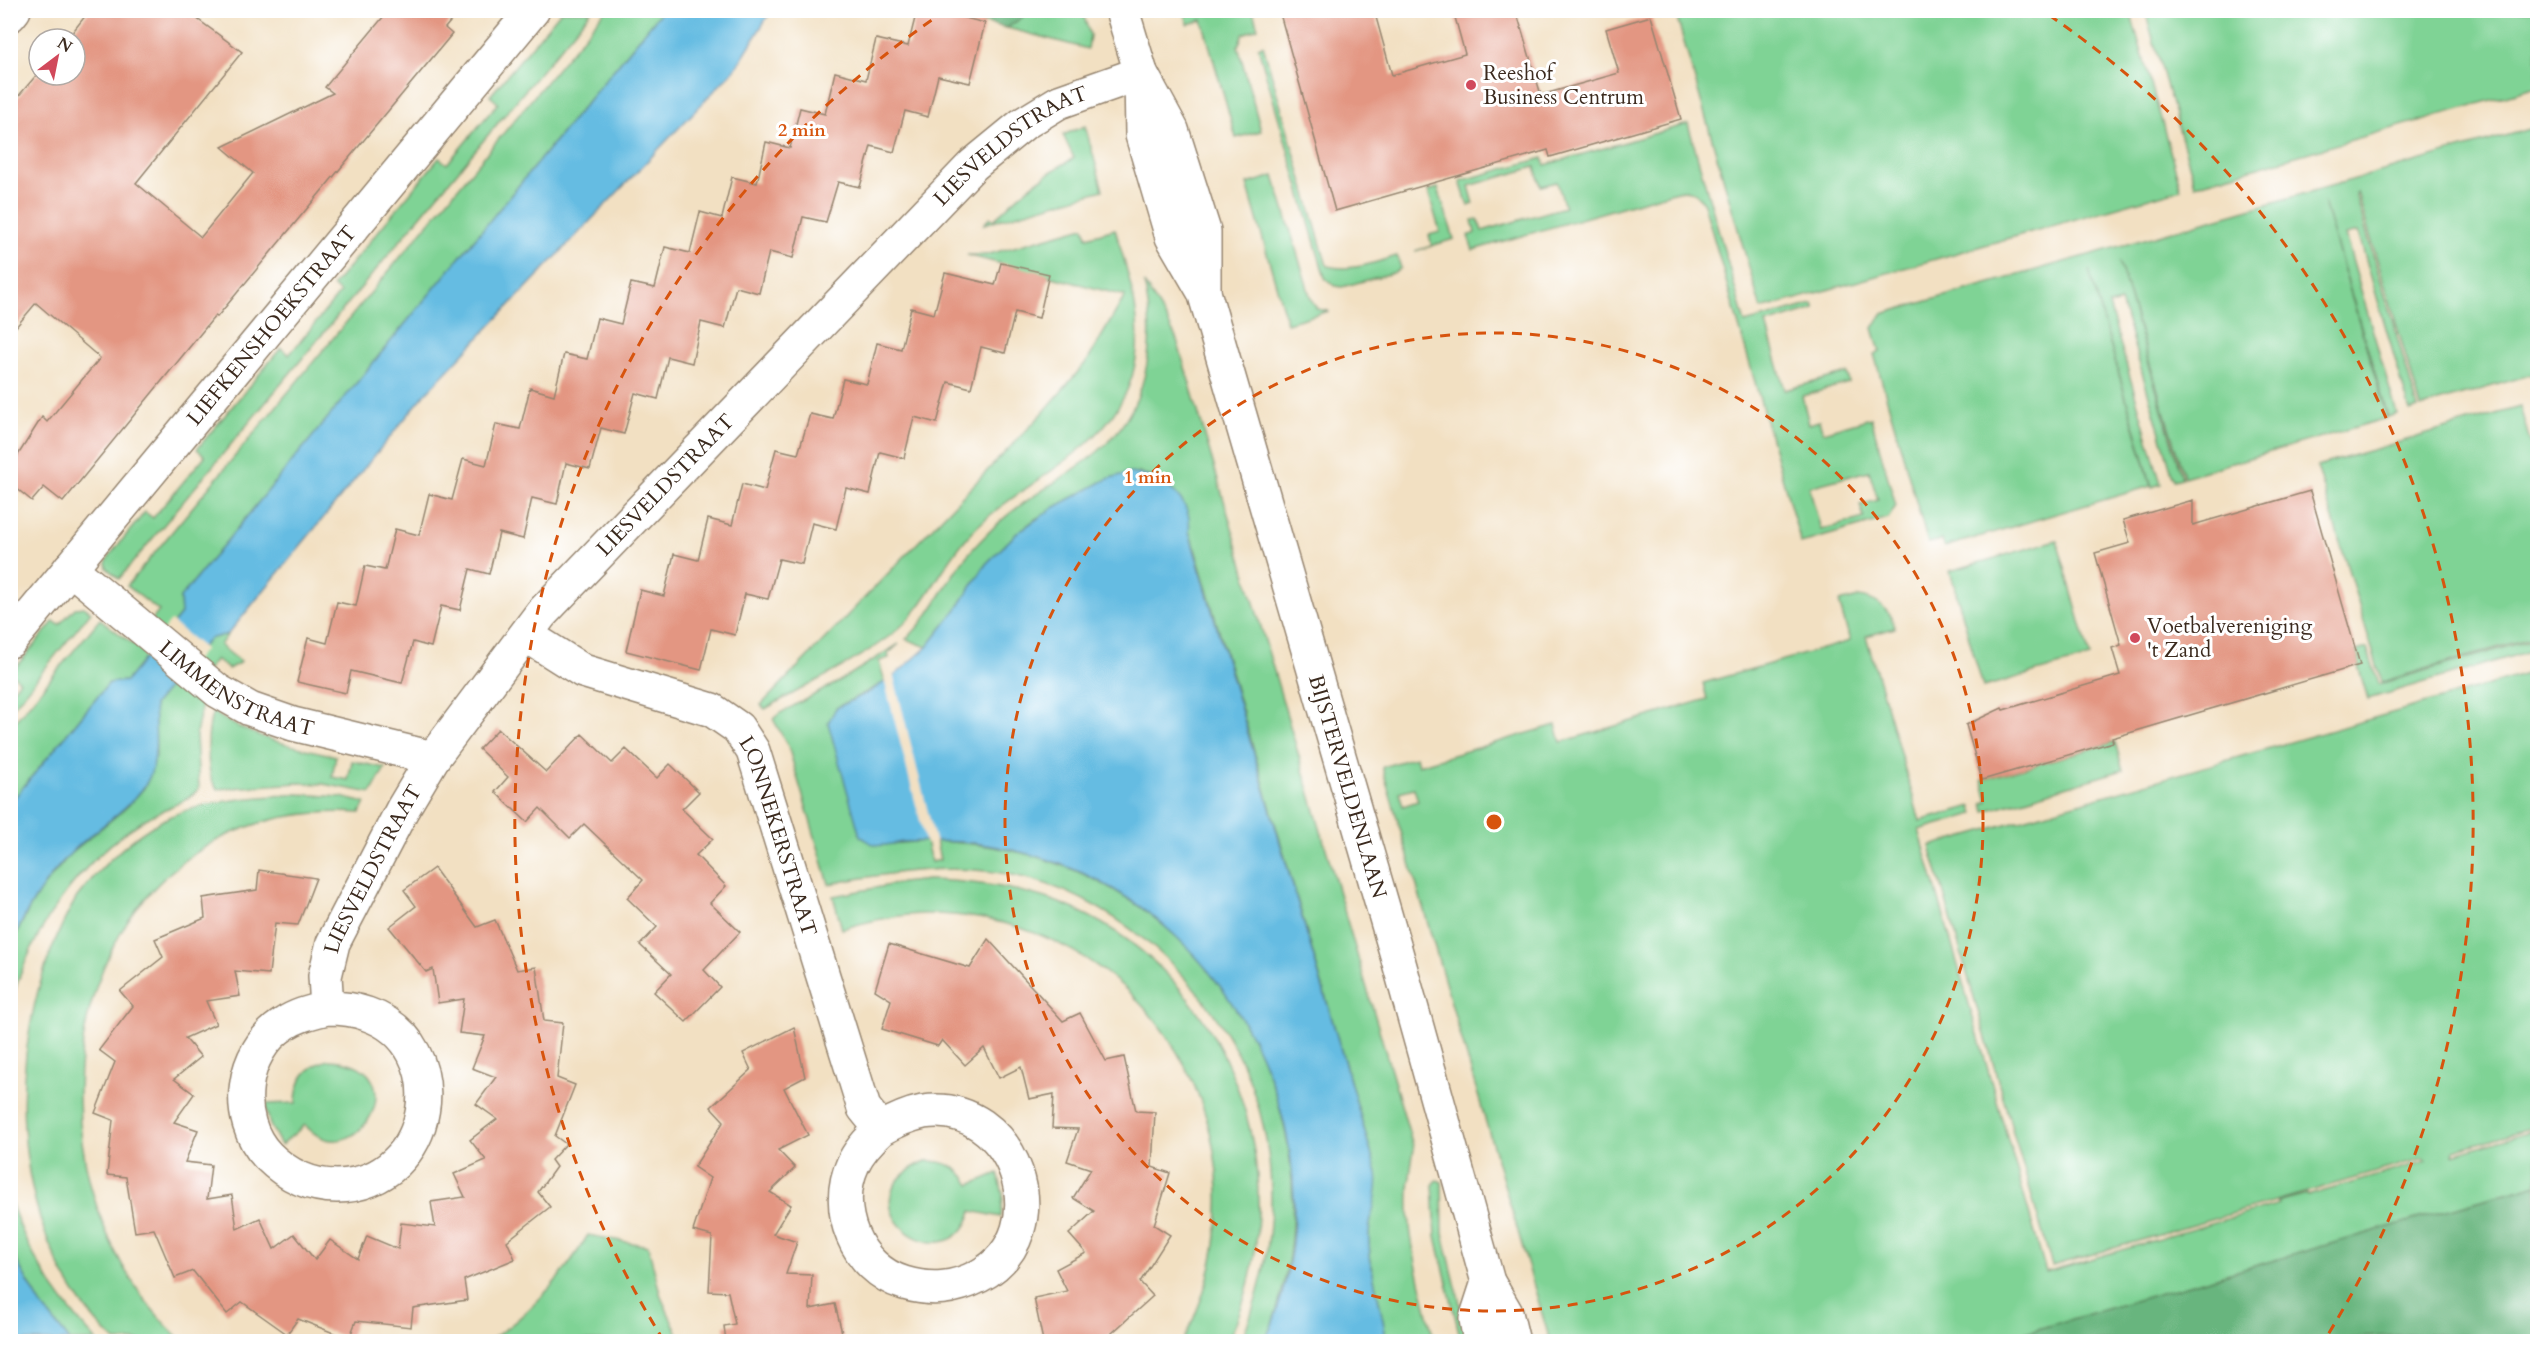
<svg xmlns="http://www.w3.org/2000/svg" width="2548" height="1352" viewBox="0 0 2548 1352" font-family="Cardo,serif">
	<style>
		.green { fill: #7fd395; stroke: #5d7e5a; stroke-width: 1.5; fill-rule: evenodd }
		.forest { fill: #67b57e; stroke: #51704e; stroke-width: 1.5 }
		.water { fill: #65bce2; stroke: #507380; stroke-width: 1.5 }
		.pier { fill: #f2e0c2 }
		.building { fill: #e39682 }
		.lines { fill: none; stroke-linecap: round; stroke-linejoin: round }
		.minor-casing { stroke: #968570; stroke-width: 36 }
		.tertiary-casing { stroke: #968570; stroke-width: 36 }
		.minor { stroke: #fff; stroke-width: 33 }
		.tertiary { stroke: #fff; stroke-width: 33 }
		.ring { fill: none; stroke: #d7540e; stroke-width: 3; stroke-dasharray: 10 8 }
		.poi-dot { fill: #d1495b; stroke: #fff; stroke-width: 2 }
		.labels { text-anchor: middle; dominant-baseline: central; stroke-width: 6; stroke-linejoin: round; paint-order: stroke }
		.poi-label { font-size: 21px; fill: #3b2a1e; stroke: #fff; text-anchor: start }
		.street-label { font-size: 21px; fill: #3b2a1e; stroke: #fff }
		.centre { fill: #d7540e; stroke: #fff; stroke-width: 3 }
		.ring-label { font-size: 18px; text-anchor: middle; font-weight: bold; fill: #d7540e; stroke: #fff; stroke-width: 6; stroke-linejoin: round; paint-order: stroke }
	</style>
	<rect width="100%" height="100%" fill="#fff"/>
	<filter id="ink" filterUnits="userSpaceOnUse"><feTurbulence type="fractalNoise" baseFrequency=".0167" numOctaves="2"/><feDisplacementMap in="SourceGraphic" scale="12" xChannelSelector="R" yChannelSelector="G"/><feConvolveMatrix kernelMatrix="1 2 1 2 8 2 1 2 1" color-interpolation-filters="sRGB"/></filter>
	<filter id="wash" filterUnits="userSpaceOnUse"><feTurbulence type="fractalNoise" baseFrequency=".008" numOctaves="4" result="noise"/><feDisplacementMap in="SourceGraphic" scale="24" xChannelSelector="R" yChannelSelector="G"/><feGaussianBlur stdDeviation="1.35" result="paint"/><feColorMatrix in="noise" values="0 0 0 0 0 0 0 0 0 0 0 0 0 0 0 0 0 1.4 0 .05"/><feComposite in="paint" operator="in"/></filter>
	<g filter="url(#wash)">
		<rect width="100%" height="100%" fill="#f2e0c2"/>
		<g class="green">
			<path d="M561 11H591L119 579 107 568 106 563 110 555 145 512 153 518 205 456 197 449 281 348 289 355 340 293 333 286 439 158 447 164 498 103 490 96Z"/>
			<path d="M605 11H662L180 598 181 614 126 681 109 683 11 802V726L100 619 133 644 159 611 127 586Z"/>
			<path d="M1031 11H1082L1090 35 1088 49 1007 28Z"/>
			<path d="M1184 11H1253L1258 28 1243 34 1238 46 1261 131 1236 138 1202 20 1188 24Z"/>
			<path d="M1675 11H2130L2181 189 1761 309Z"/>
			<path d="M2145 11H2537V87L2195 185Z"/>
			<path d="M1263 45 1327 266C1352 272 1373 263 1397 256L1401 268 1396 272 1342 287 1335 286 1325 278 1258 47Z"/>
			<path d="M1688 124 1745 323 1813 304 1815 309 1766 324 1785 390 1847 373 1849 383 1802 396 1809 424 1819 421 1823 432 1871 418 1896 506 1888 518 1801 543 1704 204C1698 193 1689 188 1677 191L1473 250 1468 236 1475 233 1472 220 1478 219 1482 231 1565 207 1557 182 1541 186 1535 167 1469 186 1474 204 1468 206 1460 181 1543 158 1545 165ZM1869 471 1878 500 1860 505 1864 518 1821 530 1809 487Z"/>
			<path d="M1085 126 1103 190 984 224 990 217 994 220C1018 194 1043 175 1074 158L1063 135Z"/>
			<path d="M2537 127V373L2421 407 2357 192 2355 193 2418 408 2410 411 2358 232 2345 235 2397 414 2388 417 2324 202 2387 418 2184 477 2119 261 2182 478 2174 480 2121 302 2109 305 2161 484 2152 487 2089 270 2151 486 1944 547 1942 540 1928 543 1874 354 1880 352 1873 328 1882 314Z"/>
			<path d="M1274 176 1311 299 1317 309 1329 311 1287 323 1247 184Z"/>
			<path d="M1438 188 1454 239 1415 251 1432 246 1429 235 1440 232 1428 191Z"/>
			<path d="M1084 227 1087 237 1115 229C1130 281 1150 334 1128 388 1099 457 1021 481 972 532 941 564 927 608 891 635 853 664 807 685 765 709L761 705 1042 414 1088 360 1125 296 967 255H986Z"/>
			<path d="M1144 283 1166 318 1177 340 1414 1149C1399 1226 1419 1269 1434 1341H1386C1383 1306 1368 1270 1369 1234 1370 1213 1378 1194 1377 1173L1196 552 1189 531 1160 479 1139 473 1036 519 1018 532 986 564 957 609 927 647 906 639C930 618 943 588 962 562 970 551 980 541 989 532 1020 500 1062 481 1096 453 1147 412 1158 345 1144 283Z"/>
			<path d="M2520 407 2537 466V636L2382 682 2317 466Z"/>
			<path d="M2057 540 2090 657 1983 687 1950 571Z"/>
			<path d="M1859 597C1877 599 1891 610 1895 628L1866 636 1920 821 1972 806 1974 814 1919 830 2046 1272 2279 1204 2277 1202 2307 1194V1196L2427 1161 2424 1158 2052 1266 1930 846 2537 671V1126L2454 1150 2453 1154 2537 1129V1184L1996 1341H1550L1382 767 1416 757 1418 765 1556 725 1561 742 1707 699 1703 683 1850 641 1839 602ZM1414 788 1418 801 1403 806 1399 792Z"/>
			<path d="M84 607 91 612 11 710V691L20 681 11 673 54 621 59 625 75 608Z"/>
			<path d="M228 634 220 645 241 662 228 669 216 659 189 693 202 703 196 735 199 788C191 801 158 811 144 820 79 861 32 929 11 1003V945L29 909 41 889 71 853 128 806 144 788 149 778 156 754 154 705 209 638Z"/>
			<path d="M2537 638V649L2368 699 2358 666 2360 665 2356 651 2367 648 2379 684Z"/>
			<path d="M899 644 888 654 889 658 879 661 885 682 836 708 876 845 926 841 931 862 940 860 936 841C974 843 1011 848 1047 860 1186 905 1283 1037 1292 1182 1295 1235 1287 1293 1265 1341H1241C1302 1196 1270 1042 1146 941 1108 910 1062 885 1013 875 951 863 891 872 829 884L788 746 773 719 780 713 838 682Z"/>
			<path d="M213 712C250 738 293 746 336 756L332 777 348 780 352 761 385 768 371 793 323 784 298 783 218 789C204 778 207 727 213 712Z"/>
			<path d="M2115 742 2123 770 1985 811 1983 803 1988 801 1982 780Z"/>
			<path d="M298 794 341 797 365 803 360 813C59 795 0 1175 182 1341H115C0 1234 0 1027 77 897 100 868 128 839 161 821 202 799 252 798 298 794Z"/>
			<path d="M928 880C973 881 1015 887 1057 902 1230 967 1305 1178 1228 1341H1183C1287 1142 1149 910 922 914 895 915 868 921 842 929L833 896 901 883Z"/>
			<path d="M328 1060C423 1063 356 1181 305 1125L281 1145 270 1125 265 1104 296 1103C296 1081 307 1066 328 1060Z"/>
			<path d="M926 1161C946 1161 960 1167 970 1185L998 1173 1003 1195 1001 1217 972 1211C948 1289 833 1201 926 1161Z"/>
			<path d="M1437 1180 1442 1182 1443 1233 1469 1341H1461L1436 1237 1433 1185Z"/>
			<path d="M10 1199C27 1253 59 1301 97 1341H70L42 1306 12 1253Z"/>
			<path d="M588 1235 648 1246 661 1297 681 1341H489C531 1313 562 1279 588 1235Z"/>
			<path d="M2434 1334 2485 1337 2505 1341 2331 1342 2363 1337Z"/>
		</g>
		<g class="forest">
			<path d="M934 11H1031L1007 28Z"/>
			<path d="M2537 1184V1341H2505L2485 1337 2434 1334 2363 1337 2331 1342 1996 1341Z"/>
		</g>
		<g class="water">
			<path d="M662 11H771L736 68 426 393 228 634 209 639 154 705C155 729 159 755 149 778 137 805 93 830 71 853 45 879 25 912 11 945V802L109 683 126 681 181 614 180 598Z"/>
			<path d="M1128 473C1159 474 1194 498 1189 532L1377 1173C1380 1194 1370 1213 1369 1234 1368 1270 1383 1306 1386 1341H1265C1350 1155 1239 921 1046 859 1019 851 990 844 962 842 942 841 923 841 903 842 895 843 883 847 876 845 871 844 865 839 860 836L828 723 836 708 869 692 894 676 927 647 957 609 986 564 1018 532 1055 507 1107 479Z"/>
			<path d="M10 1250 42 1306 70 1341H11Z"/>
		</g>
		<g class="pier">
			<path d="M171 621 205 649 176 683 143 655Z"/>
			<path d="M893 673 933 832 936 844H926L886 687 884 679Z"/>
		</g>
		<g id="blocks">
			<g class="building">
				<path d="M90 10H185L242 52 136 183 201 237 253 173 222 147 333 93 325 87 389 10H460L445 28 452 34 217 317 215 316 63 502 44 487 32 501 10 483 11 466 42 417 47 422 100 358 36 303 10 334V106L39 72V75H75V39H67Z"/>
				<path d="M917 10H934L985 23 970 83 938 76 928 117 905 111 894 152 871 146 860 187 838 182 826 222 803 217 793 258 769 252 759 293 736 287 725 328 701 322 692 363 668 357 658 399 635 393 624 434 601 428 590 469 566 463 557 504 532 498 523 539 499 533 489 574 470 569 460 610 441 606 431 647 413 642 402 683 351 671 346 693 297 682 308 638 327 643 337 602 356 606 365 566 385 570 395 529 419 535 429 494 452 500 463 459 486 465 496 424 520 429 530 388 554 395 564 354 587 359 597 318 621 324 631 283 655 288 665 247 690 253 700 212 722 218 732 177 757 183 766 142 790 148 800 108 825 114 835 72 866 80 876 39 908 46Z"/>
				<path d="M1279 10H1374L1392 75 1465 54 1453 10H1516L1541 95 1619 73 1606 29 1651 16 1681 119 1550 157 1548 150 1335 211Z"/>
				<path d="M1001 263 1049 274 1039 318 1015 312 1005 353 981 347 971 388 948 382 937 423 914 417 904 458 880 452 870 494 846 488 836 529 812 523 802 564 779 559 768 599 745 594 735 635 711 629 701 670 626 651 640 590 664 596 674 554 698 560 708 519 732 525 742 484 765 490 776 449 798 454 810 414 833 419 843 379 867 384 877 343 901 349 911 308 934 314 945 273 995 285Z"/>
				<path d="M2310 491 2360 665 2112 738 2113 742 1982 780 1966 725 2002 708 2003 710 2120 675 2112 648 2121 645 2095 553 2130 543 2123 520 2193 500V525Z"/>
				<path d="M498 729 546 772 582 734 612 763 626 749 657 778 670 764 699 792 682 809 713 839 696 855 726 886 710 903 740 932 704 970 720 987 686 1022 654 992 671 974 640 945 657 927 627 898 643 880 584 824 570 838 540 808 527 822 495 792 508 777 479 749Z"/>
				<path d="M434 868 477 927 495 920 517 970 536 967 544 1021 563 1023 557 1078 575 1085 555 1136 566 1144 551 1160 556 1167 538 1192 550 1207 507 1241 515 1259 464 1280 467 1300 413 1308 411 1327 356 1321 349 1339 298 1319 287 1334 242 1302 227 1314 193 1271 175 1278 154 1229 135 1232 126 1177 107 1175 113 1120 95 1113 115 1062 99 1050 133 1006 120 991 163 957 155 939 205 918 203 898 257 890 259 870 316 878 298 925 275 923 269 974 235 971 240 996 206 1001 216 1024 185 1038 201 1057 174 1079 194 1094 174 1122 198 1130 185 1162 211 1165 207 1199 232 1195 237 1229 260 1218 274 1249 294 1234 315 1260 330 1240 358 1259 367 1236 398 1249 401 1223 435 1227 431 1202 465 1197 454 1174 486 1160 470 1140 497 1119 476 1104 496 1077 472 1068 485 1036 459 1033 464 999 438 1003 433 969 426 972 389 927 416 906 404 890Z"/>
				<path d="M988 939 1063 1021 1080 1013 1106 1061 1124 1057 1136 1111 1155 1112 1152 1167 1170 1173 1154 1225 1170 1235 1140 1282 1153 1296 1103 1341H1043L1034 1298 1067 1291 1056 1269 1086 1253 1069 1234 1094 1211 1073 1198 1091 1169 1067 1161 1078 1129 1052 1128 1054 1094 1029 1099 1021 1067 999 1078 984 1048 965 1065 942 1040 938 1046 882 1029 891 1000 875 990 889 944 970 968Z"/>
				<path d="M794 1027 805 1077 784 1088 808 1135 778 1150 795 1168 770 1192 791 1205 773 1234 797 1242 786 1274 812 1275 810 1309 835 1304 844 1341H726L724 1326 735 1324 728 1292 709 1291 712 1236 693 1231 710 1178 694 1167 724 1121 711 1107 751 1070 743 1053Z"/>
			</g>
		</g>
	</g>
	<g filter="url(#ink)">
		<use href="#blocks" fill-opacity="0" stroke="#968570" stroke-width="1.5"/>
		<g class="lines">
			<defs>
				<g id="minor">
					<path d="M10 15 14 10"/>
					<path id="s1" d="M70 568 218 691 250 709 293 724 433 758"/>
					<path id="s2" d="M526 635 583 671 712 710 738 728 753 751 864 1108 881 1129C895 1121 908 1115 923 1112 1015 1098 1061 1232 979 1276 954 1289 931 1291 904 1283 856 1269 832 1209 853 1164 859 1150 870 1139 881 1129"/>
					<path id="s3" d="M10 641 533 10"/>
					<path id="s4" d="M327 1008C311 1012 297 1015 284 1024 241 1051 232 1119 268 1156 287 1175 309 1186 337 1186 436 1184 456 1044 367 1014 354 1009 340 1008 327 1008L325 976 333 943 402 810 433 758 541 614 973 165 1023 124 1059 102 1141 73"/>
				</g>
				<g id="tertiary">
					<path d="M1122 10 1141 73 1172 130 1204 231V290"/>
					<path id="s5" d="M1141 73 1142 135 1172 237 1204 292 1396 952 1488 1282 1506 1313 1513 1342"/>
					<path d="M1480 1342 1476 1319 1488 1282"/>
				</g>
			</defs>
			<use href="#minor" class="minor-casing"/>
			<use href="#tertiary" class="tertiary-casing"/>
			<use href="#minor" class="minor"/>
			<use href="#tertiary" class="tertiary"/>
		</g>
	</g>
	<g class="ring">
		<circle cx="1494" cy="822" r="489"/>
		<path d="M664 1341A979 979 0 0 1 939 15M2049 15A979 979 0 0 1 2324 1341"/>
	</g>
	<g class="poi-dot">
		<circle cx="1471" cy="85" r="6"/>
		<circle cx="2135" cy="638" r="6"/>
	</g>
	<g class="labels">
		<g class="poi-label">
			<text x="1483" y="73">Reeshof<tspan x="1483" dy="24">Business Centrum</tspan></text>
			<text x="2147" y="626">Voetbalvereniging<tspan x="2147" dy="24">'t Zand</tspan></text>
		</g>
		<g class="street-label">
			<text stroke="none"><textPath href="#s4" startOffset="1682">LIESVELDSTRAAT</textPath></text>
			<text stroke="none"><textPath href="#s3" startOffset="410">LIEFKENSHOEKSTRAAT</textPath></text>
			<text stroke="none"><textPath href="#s4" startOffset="1196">LIESVELDSTRAAT</textPath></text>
			<text stroke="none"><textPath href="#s1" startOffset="208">LIMMENSTRAAT</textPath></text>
			<text stroke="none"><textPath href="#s5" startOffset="747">BIJSTERVELDENLAAN</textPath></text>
			<text stroke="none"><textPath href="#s2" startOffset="350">LONNEKERSTRAAT</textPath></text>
			<text stroke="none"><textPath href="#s4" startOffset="710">LIESVELDSTRAAT</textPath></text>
		</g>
	</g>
	<circle cx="1494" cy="822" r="9" class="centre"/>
	<g class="ring-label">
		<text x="802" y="136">2 min</text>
		<text x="1148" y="483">1 min</text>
	</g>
	<rect width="2548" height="1352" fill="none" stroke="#fff" stroke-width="36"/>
	<g transform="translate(57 57) rotate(32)"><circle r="28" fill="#ffffff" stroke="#b1aaa5" stroke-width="1.5"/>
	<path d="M0-4.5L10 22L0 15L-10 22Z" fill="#d1495b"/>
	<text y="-9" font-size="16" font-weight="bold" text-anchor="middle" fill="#3b2a1e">N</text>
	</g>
</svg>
